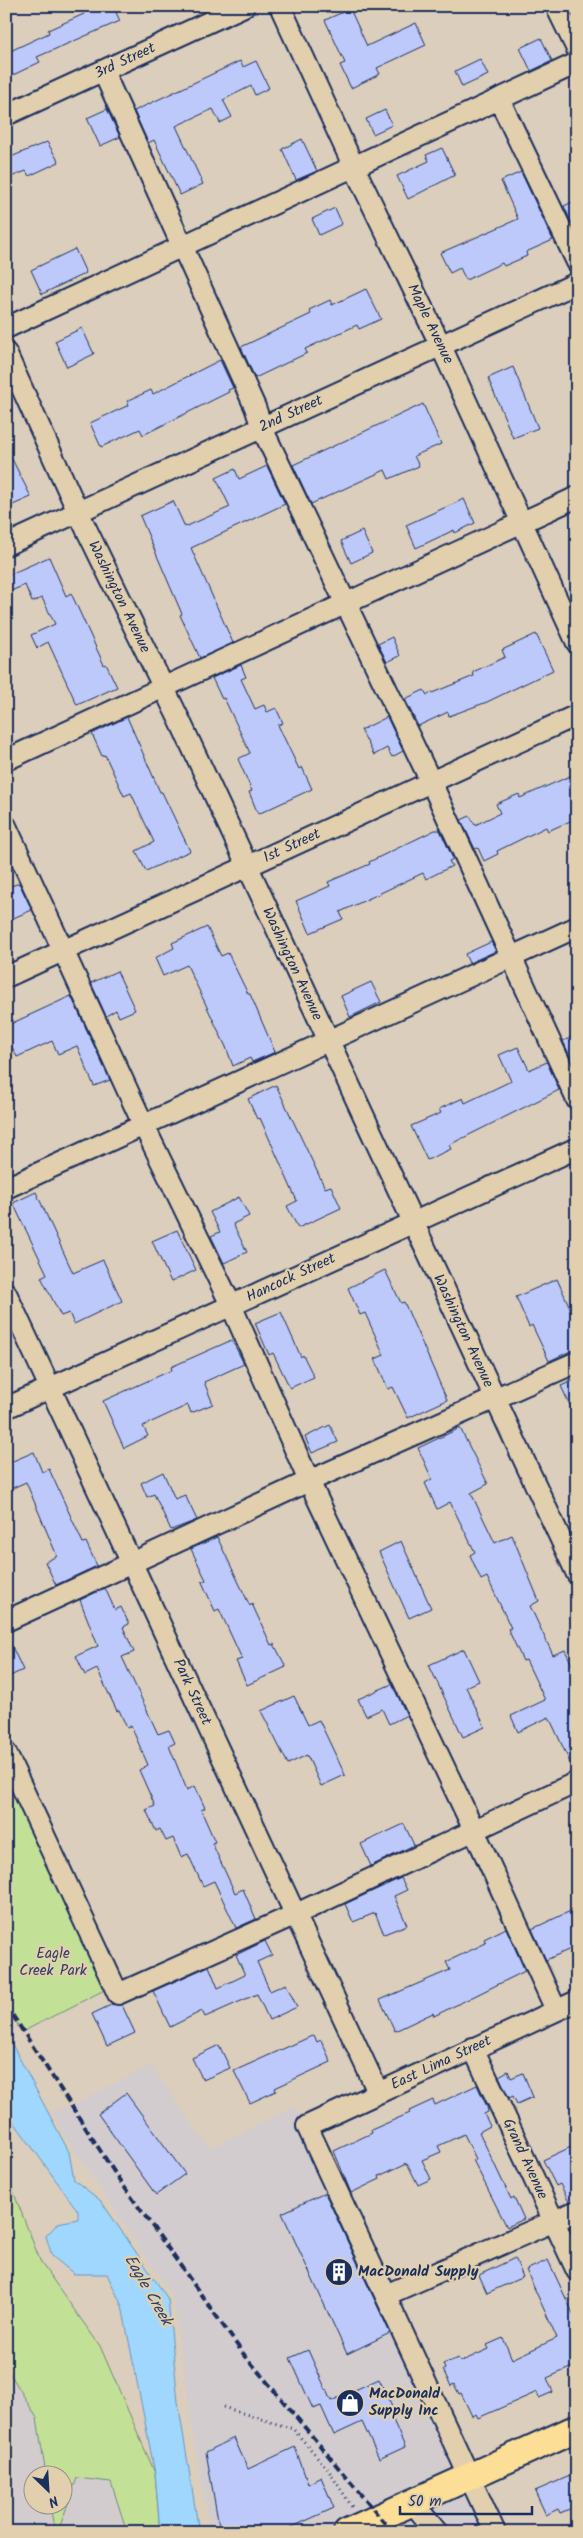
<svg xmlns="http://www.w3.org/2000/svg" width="583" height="2538" viewBox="0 0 583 2538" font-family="Kalam,sans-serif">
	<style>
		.built { fill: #d2cccf; fill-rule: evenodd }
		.green { fill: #c3e097; stroke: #6f887a }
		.water { fill: #9fd7ff; stroke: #6a94bf }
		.building { fill: #bdc9fa; stroke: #1b2f5e }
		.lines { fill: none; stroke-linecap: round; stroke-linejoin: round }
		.minor-casing { stroke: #1b2f5e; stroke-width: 24 }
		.major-casing { stroke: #1b2f5e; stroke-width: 30 }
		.path { stroke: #1b2f5e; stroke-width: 3; stroke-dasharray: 1 4; stroke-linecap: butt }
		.minor { stroke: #e2cfad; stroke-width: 20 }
		.major { stroke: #fcde96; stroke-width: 26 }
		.rail { stroke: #1b2f5e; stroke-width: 4; stroke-dasharray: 8 4; stroke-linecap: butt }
		.labels { text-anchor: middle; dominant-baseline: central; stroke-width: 4.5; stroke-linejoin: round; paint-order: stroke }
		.street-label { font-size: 15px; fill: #1b2f5e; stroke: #e2cfad }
		.park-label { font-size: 15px; fill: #2c4164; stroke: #e2cfad }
		.poi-label { font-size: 15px; font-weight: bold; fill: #1b2f5e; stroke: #e2cfad; text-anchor: start }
		.water-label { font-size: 16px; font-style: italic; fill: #28406e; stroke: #e2cfad }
	</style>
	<rect width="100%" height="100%" fill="#dbcebc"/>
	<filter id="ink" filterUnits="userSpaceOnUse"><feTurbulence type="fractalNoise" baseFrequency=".02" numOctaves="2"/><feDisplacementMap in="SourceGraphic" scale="10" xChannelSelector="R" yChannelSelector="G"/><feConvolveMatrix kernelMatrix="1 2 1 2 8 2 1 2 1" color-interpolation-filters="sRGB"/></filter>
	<g filter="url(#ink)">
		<g class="built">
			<path d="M151 2065 209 2149 294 2107 307 2126 495 2532H211L192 2428 173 2297 50 2113 71 2106Z"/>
			<path d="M8 2368 111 2482 127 2532H6V2369ZM32 2476H62V2506H32Z"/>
		</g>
		<g class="green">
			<path d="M6 1751 114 1985 22 2032 6 2005Z"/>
			<path d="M6 2173 41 2263 100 2346 155 2473 160 2532H127L111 2482 77 2478 58 2532H55L50 2506H62V2476L46 2475 37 2418 6 2367Z"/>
		</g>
		<path class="water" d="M6 2033 69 2152 74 2180 101 2201 168 2299 178 2402 199 2532H160L155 2473 122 2306 107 2274H74L52 2256 46 2236 58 2223 78 2219V2211L6 2111Z"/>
		<g class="building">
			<path d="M80 6H113L120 21 37 57 40 62 11 76 6 66V53L49 33 48 30 84 14Z"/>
			<path d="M350 9 367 46 416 23 426 45 377 68 380 74 351 88 340 65 345 63 325 20Z"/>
			<path d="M541 38 552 61 531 71 520 48Z"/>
			<path d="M480 59 488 75 462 87 455 71Z"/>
			<path d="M240 61 243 67 256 61 269 88 255 95 251 86 223 100 232 117 220 123 213 109 176 126 203 184 180 195 154 140 148 143 134 111Z"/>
			<path d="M107 109 120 137 100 146 87 118Z"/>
			<path d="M385 110 392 125 373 134 366 119Z"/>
			<path d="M302 139 317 171 296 180 282 149Z"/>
			<path d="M47 142 59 162 29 176 26 171 6 179V159Z"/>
			<path d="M442 148 455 175 408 199 397 176 429 161 426 155Z"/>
			<path d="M521 172 553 240 526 252 527 256 504 266 502 263 466 280 460 268 450 273 440 253 518 219 501 181Z"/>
			<path d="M577 200V234L564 206Z"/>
			<path d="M335 208 342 224 319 235 312 219Z"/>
			<path d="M75 249 86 273 42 294 31 270Z"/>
			<path d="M366 289 381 319 359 329 357 325 305 349 307 353 255 378 241 347 311 314 309 310 330 300 332 305Z"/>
			<path d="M82 328 94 354 67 367 55 341Z"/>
			<path d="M220 360 233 388 228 390 229 392 143 435 140 429 101 447 90 423 129 405 127 401 151 390 153 394Z"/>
			<path d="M513 367 538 428 513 438 488 378Z"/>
			<path d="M423 404 441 444 414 456 419 466 389 479 385 470 311 504 293 465Z"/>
			<path d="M6 447 31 497 6 508Z"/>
			<path d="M267 466 285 504 191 548 233 643 200 658 180 615 182 614 140 516 173 501 185 527 230 507 216 478 235 469 239 479Z"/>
			<path d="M464 499 475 523 455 533 454 530 416 548 406 525Z"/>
			<path d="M362 531 372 553 351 563 341 541Z"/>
			<path d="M49 557 66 596 71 593 104 665 106 664 117 687 77 705 48 642 37 648 31 635 55 624 42 598 32 602 25 585 6 593V576Z"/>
			<path d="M536 634 553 670 487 702 449 716 448 712 418 726 405 699 424 690 427 695 474 676 473 672 505 657 502 650Z"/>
			<path d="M392 637 400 656 387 662 378 644Z"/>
			<path d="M241 665 246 677 241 679 255 709 264 705 267 712 276 708 283 723 278 725 299 769 302 767 312 789 258 814 249 792 252 791 238 759 250 753 224 698 222 699 212 678Z"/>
			<path d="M127 717 160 792H162L190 851 146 871 136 851 154 842 131 793 124 796 105 755 102 756 92 734Z"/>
			<path d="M387 717 403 751 392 757 387 748 374 755 361 730Z"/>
			<path d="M577 773V818L548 831 546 827 497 851 498 854 484 861 478 848 475 849 461 820 470 816 475 825 500 813 496 804 519 794 520 798Z"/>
			<path d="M435 830H440L453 859 449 861 452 866 426 879 423 873 372 897 340 912 343 919 310 933 296 901 330 886 328 882 370 864 369 862Z"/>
			<path d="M19 883 32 910 11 919 6 907V888Z"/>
			<path d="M207 927 221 956 228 953 248 994H250L275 1052 252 1062 250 1058 233 1066 226 1047 187 965 163 976 155 958 174 948 172 943Z"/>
			<path d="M491 942 496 951 469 963 465 954Z"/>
			<path d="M117 971 135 1010 119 1017 116 1010 106 1016 91 983Z"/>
			<path d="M371 982 381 1002 350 1017 341 996Z"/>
			<path d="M71 996 110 1080 94 1086 77 1046 58 1054 52 1041 17 1057 6 1034V1026Z"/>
			<path d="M577 1035V1071L563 1041Z"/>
			<path d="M518 1047 529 1070 547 1062 559 1090 449 1145 451 1149 427 1160 411 1126 441 1113 439 1109 463 1098 465 1103 511 1081 499 1055Z"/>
			<path d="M276 1085 325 1188 331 1186 341 1208 298 1228 287 1206 297 1201 260 1118 257 1119 248 1099Z"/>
			<path d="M36 1192 73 1273 103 1260 122 1301 74 1324 69 1313 61 1316 41 1277 47 1274 13 1203Z"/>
			<path d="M239 1197 249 1216 233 1224 247 1252 224 1263 211 1236 220 1232 210 1212Z"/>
			<path d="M177 1230 196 1270 171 1282 152 1241Z"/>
			<path d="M385 1270 401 1303 404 1302 447 1400 408 1418 393 1387 388 1389 375 1359 384 1355 365 1313 360 1315 348 1288Z"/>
			<path d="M557 1279 577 1323V1348L549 1361 532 1325 529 1327 516 1297Z"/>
			<path d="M281 1312 301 1357 303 1355 314 1377 290 1388 273 1353 269 1355 255 1323Z"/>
			<path d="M232 1340 244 1364 204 1382 213 1404 191 1413 188 1405 143 1426 148 1436 124 1448 103 1401 172 1370 171 1367Z"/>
			<path d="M577 1379V1420L561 1386Z"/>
			<path d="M330 1425 338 1442 312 1453 305 1437Z"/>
			<path d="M460 1428 488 1484 471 1493 495 1543 512 1535 539 1601 530 1606 553 1655 565 1650 577 1675V1770L574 1771 549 1717 518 1732 511 1716 545 1700 526 1660 523 1661 508 1629 511 1628 487 1577 481 1580 470 1555 475 1552 450 1502 437 1509 425 1483 432 1479 418 1448Z"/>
			<path d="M34 1452 42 1472 49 1469 83 1543 86 1542 97 1566 56 1585 45 1562 57 1556 26 1482 6 1491V1464Z"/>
			<path d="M163 1472 175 1499 185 1495 197 1520 171 1530 154 1494 147 1497 141 1483Z"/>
			<path d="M217 1537 250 1606 252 1604 271 1645 274 1644 286 1667 247 1685 236 1661 242 1659 219 1609 215 1611 202 1582 206 1580 191 1549Z"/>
			<path d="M401 1541 431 1608 409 1618 379 1552Z"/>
			<path d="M105 1588 115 1610 121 1607 129 1624 123 1627 134 1652 122 1657 158 1734 169 1730 175 1743 169 1746 187 1790 195 1786 205 1808 201 1810 215 1842 212 1843 235 1893 243 1889 256 1919 236 1928 214 1881 203 1886 188 1854 181 1857 173 1838 166 1841 160 1829 156 1831 146 1810 155 1806 139 1770 148 1765 131 1726 127 1728 119 1710 117 1711 97 1669 85 1675 76 1656 98 1646 80 1600Z"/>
			<path d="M6 1634 23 1670 6 1678Z"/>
			<path d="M464 1649 479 1681 466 1687 485 1727 463 1737 429 1665Z"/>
			<path d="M392 1684 407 1715 389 1724 382 1709 366 1716 358 1699Z"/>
			<path d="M294 1696 308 1725 319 1720 345 1775 321 1786 307 1755 288 1764 261 1711Z"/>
			<path d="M404 1824 414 1845 371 1866 361 1844Z"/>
			<path d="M401 1878 407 1890 394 1896 407 1925 384 1934 375 1913 353 1922 345 1904Z"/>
			<path d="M577 1908V1946L546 1960 532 1929Z"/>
			<path d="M506 1928 525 1971 434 2016 433 2013 395 2031 380 2000 450 1970 446 1962 486 1943 484 1939Z"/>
			<path d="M265 1941 272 1955 257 1962 270 1991 286 1984 297 2007 269 2020 257 1994 205 2017 202 2011 170 2027 153 1991 209 1966 218 1988 245 1975 236 1955Z"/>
			<path d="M113 2004 122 2005 135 2033 107 2046 92 2014Z"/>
			<path d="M314 2035 317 2042 321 2040 331 2062 275 2088 276 2091 250 2103 234 2071Z"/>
			<path d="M219 2045 230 2068 203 2080 192 2058Z"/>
			<path d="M508 2071 511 2078 523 2073 533 2097 517 2104 513 2096 509 2098 499 2076Z"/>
			<path d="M477 2085 487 2107 488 2112 484 2114 490 2126 479 2132 511 2199 514 2197 524 2219 507 2227 473 2160 476 2159 464 2134 438 2146 441 2152 422 2160 431 2179 418 2185 407 2163 379 2176 380 2179 351 2193 334 2151 372 2133 371 2130 410 2113 409 2111 433 2100 435 2105Z"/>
			<path d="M126 2093 185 2174 156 2195 98 2114Z"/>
			<path d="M571 2147 577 2159V2199L569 2202 560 2184 556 2186 543 2160Z"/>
			<path d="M325 2193 390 2333 347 2354 282 2213Z"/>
			<path d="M515 2258 523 2277 487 2293 479 2275Z"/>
			<path d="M548 2260 577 2322V2365L547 2378 553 2392 539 2398 537 2392 478 2418 476 2414 472 2416 461 2393 459 2394 454 2384 451 2386 443 2370 445 2369 443 2364 458 2358 460 2362 489 2349 487 2345 503 2338 512 2359 557 2338 526 2270Z"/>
			<path d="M308 2350 331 2401 379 2379 393 2409 389 2411 405 2447 379 2459 362 2422 334 2435 321 2406 313 2409 290 2358Z"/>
			<path d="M234 2438 248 2469 295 2447 308 2484 321 2477 334 2508 281 2532H220L206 2452Z"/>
			<path d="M577 2473V2506L560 2513 558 2509 546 2515 535 2491Z"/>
		</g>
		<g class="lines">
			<defs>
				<g id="minor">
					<path d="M280 6 353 165 440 344 577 643"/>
					<path d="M556 6 577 49"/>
					<path d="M103 71 255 407 262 428 431 782 577 1100"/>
					<path d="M499 99 577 262"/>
					<path d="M6 115 244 6"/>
					<path d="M6 328 577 63"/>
					<path d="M6 353 78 512 179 719 577 1574"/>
					<path d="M6 545 577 283"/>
					<path d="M6 760 577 497"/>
					<path d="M6 826 143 1124 231 1305 309 1481 474 1830 556 2010"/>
					<path d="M6 977 577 715"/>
					<path d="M6 1188 577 927"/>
					<path d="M6 1293 378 2092"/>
					<path d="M6 1408 577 1148"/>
					<path d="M6 1621 309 1481 577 1362"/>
					<path d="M6 1753 118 1994 294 1915 577 1782"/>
					<path d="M473 2048 577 2271"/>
					<path d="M386 2295 577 2211"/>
					<path d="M412 2502 437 2532"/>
					<path d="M495 2532 307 2126 577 2001"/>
				</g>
				<path id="major" d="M347 2532 577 2428"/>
			</defs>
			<use href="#minor" class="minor-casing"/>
			<use href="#major" class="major-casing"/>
			<path class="path" d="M223 2407 293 2429 327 2468 352 2507"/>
			<use href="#minor" class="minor"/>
			<use href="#major" class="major"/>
			<path class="rail" d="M6 2005 120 2181 242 2352 392 2532"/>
		</g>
	</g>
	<defs>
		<symbol id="building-disc" viewBox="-11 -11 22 22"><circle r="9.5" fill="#1b2f5e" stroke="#e2cfad"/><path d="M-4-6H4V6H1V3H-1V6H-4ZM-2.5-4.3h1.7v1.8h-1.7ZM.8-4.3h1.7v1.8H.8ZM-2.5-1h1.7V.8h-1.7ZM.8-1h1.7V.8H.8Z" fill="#fff"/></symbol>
		<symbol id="shop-disc" viewBox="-11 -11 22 22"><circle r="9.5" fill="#1b2f5e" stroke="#e2cfad"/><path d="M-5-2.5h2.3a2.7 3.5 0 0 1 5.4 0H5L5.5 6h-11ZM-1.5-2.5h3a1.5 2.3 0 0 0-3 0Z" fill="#fff"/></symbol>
	</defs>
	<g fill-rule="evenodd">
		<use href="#building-disc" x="323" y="2256" width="32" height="32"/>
		<use href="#shop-disc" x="334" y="2387" width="32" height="32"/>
	</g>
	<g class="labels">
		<g class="street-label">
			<text transform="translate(125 61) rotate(-25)">3rd Street</text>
			<text transform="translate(430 324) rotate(64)">Maple Avenue</text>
			<text transform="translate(291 414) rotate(-25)">2nd Street</text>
			<text transform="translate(119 597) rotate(64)">Washington Avenue</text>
			<text transform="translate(292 846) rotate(-25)">1st Street</text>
			<text transform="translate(292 964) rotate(65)">Washington Avenue</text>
			<text transform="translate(291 1278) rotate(-25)">Hancock Street</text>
			<text transform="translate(463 1331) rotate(65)">Washington Avenue</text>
			<text transform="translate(192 1692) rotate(65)">Park Street</text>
			<text transform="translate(441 2063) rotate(-25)">East Lima Street</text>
			<text transform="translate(525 2159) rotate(65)">Grand Avenue</text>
		</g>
		<g class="park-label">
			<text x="53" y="1954">Eagle<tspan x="53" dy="17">Creek Park</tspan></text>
		</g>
		<g class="poi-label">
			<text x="358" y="2272">MacDonald Supply</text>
			<text x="369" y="2394">MacDonald<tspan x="369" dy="17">Supply Inc</tspan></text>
		</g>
		<g class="water-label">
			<text transform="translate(148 2290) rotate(60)">Eagle Creek</text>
		</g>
	</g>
	<rect width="583" height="2538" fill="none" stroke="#e2cfad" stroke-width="25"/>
	<rect x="12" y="12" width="558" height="2513" fill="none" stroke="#1b2f5e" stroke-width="2" filter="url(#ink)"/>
	<g transform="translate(48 2490) rotate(155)"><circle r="24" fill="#e2cfad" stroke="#928f8d"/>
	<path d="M0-4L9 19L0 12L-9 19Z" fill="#1b2f5e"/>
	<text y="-8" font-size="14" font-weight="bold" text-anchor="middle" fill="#1b2f5e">N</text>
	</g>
	<path d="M400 2506v8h132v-8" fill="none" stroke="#1b2f5e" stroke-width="2.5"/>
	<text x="408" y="2506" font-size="15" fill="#1b2f5e" stroke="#e2cfad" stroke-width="4" paint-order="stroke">50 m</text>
</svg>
